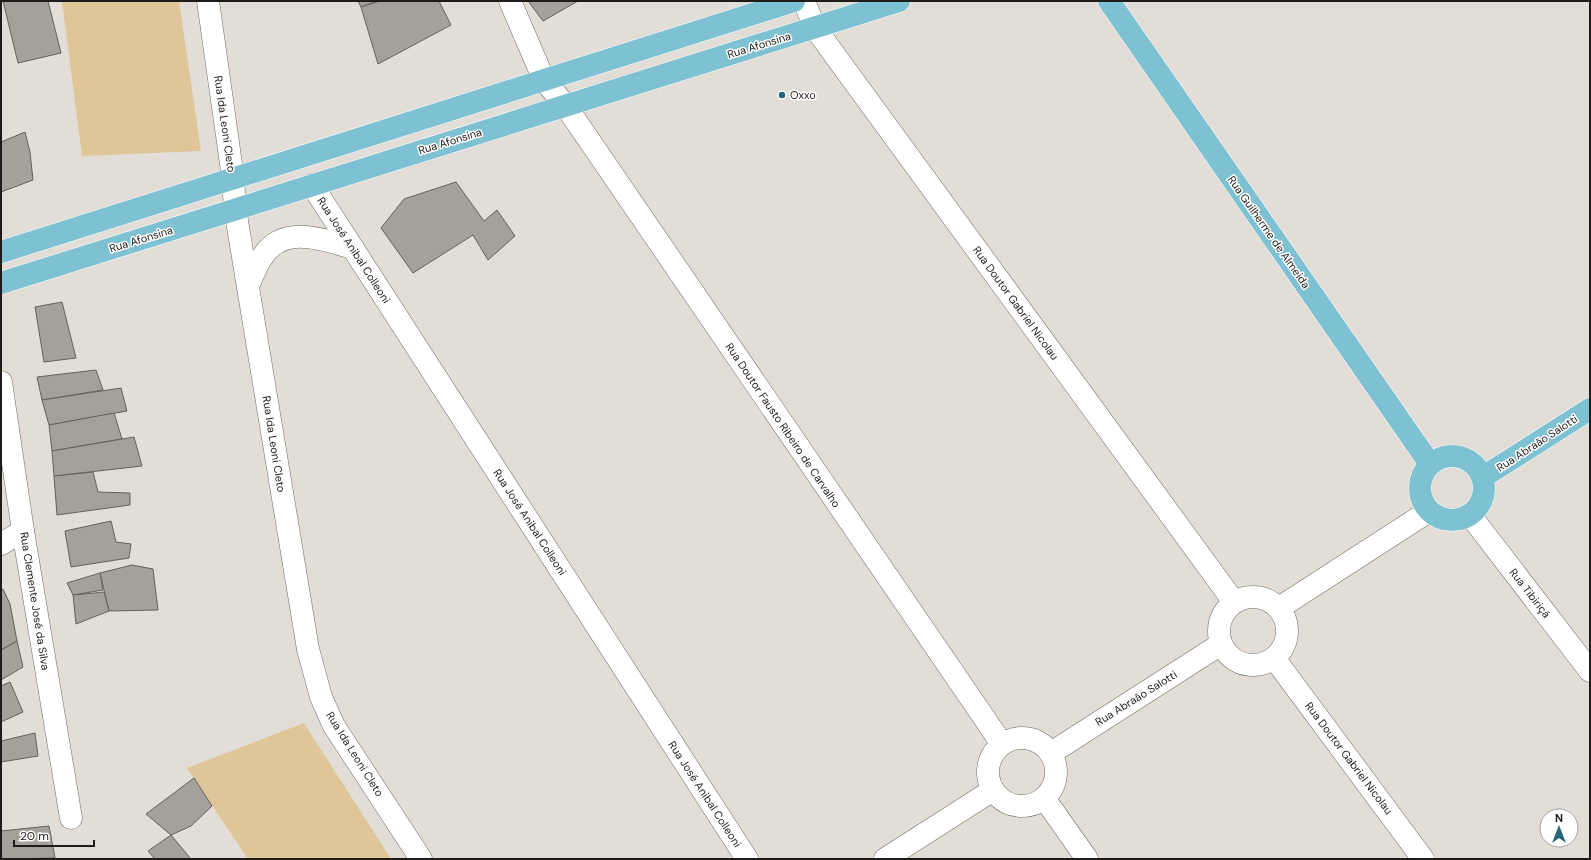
<svg xmlns="http://www.w3.org/2000/svg" width="1591" height="860" viewBox="0 0 1591 860" font-family="'DM Sans',sans-serif">
	<style>
		.green { fill: #dec698 }
		.building { fill: #a5a19a; stroke: #64615a }
		.lines { fill: none; stroke-linecap: round; stroke-linejoin: round }
		.minor-casing { stroke: #6f6b65; stroke-width: 23 }
		.tertiary-casing { stroke: #6f6b65; stroke-width: 23 }
		.primary-casing { stroke: #fff; stroke-width: 23 }
		.minor { stroke: #fff; stroke-width: 22 }
		.tertiary { stroke: #fff; stroke-width: 22 }
		.primary { stroke: #7ec1d2; stroke-width: 22 }
		.poi-dot { fill: #24677a; stroke: #fff; stroke-width: 1.5 }
		.labels { text-anchor: middle; dominant-baseline: central; stroke-width: 3; stroke-linejoin: round; paint-order: stroke }
		.street-label { font-size: 11px; fill: #1e1c1a; stroke: #fff }
		.poi-label { font-size: 11px; fill: #1e1c1a; stroke: #fff; text-anchor: start }
	</style>
	<rect width="100%" height="100%" fill="#e2ded7"/>
	<g class="green">
		<path d="M62 1H179L201 151 82 156Z"/>
		<path d="M304 723 391 859H248L187 768Z"/>
	</g>
	<g class="building">
		<path d="M3 1H48L61 53 18 63Z"/>
		<path d="M358 1H377L361 7Z"/>
		<path d="M380 1H439L451 25 378 64 361 7Z"/>
		<path d="M528 1H578L543 21Z"/>
		<path d="M25 132 30 152 33 180 1 192V142Z"/>
		<path d="M456 182 484 221 497 210 515 236 488 260 473 235 413 273 381 228 404 199Z"/>
		<path d="M62 302 76 358 44 362 35 307Z"/>
		<path d="M96 370 103 390 42 400 37 377Z"/>
		<path d="M121 388 127 411 49 425 42 400Z"/>
		<path d="M114 413 122 439 52 451 49 425Z"/>
		<path d="M134 437 142 466 54 476 52 451Z"/>
		<path d="M93 472 98 492 130 493V505L57 515 54 476Z"/>
		<path d="M111 521 116 542 131 544 129 558 71 567 65 531Z"/>
		<path d="M132 565 153 569 158 610 109 611 100 573Z"/>
		<path d="M100 573 103 590 73 595 67 583Z"/>
		<path d="M3 589 10 604 17 641 1 650V590Z"/>
		<path d="M104 592 109 611 76 624 73 595Z"/>
		<path d="M17 641 23 667 1 680V650Z"/>
		<path d="M10 682 23 712 1 722V686Z"/>
		<path d="M35 733 38 756 1 762V741Z"/>
		<path d="M194 778 212 806 191 826 171 835 146 814Z"/>
		<path d="M49 826 55 858 1 859V831Z"/>
		<path d="M171 835 191 859H155L148 851Z"/>
	</g>
	<g class="lines">
		<defs>
			<g id="minor">
				<path d="M510 1 544 80 565 105 1002 744"/>
				<path d="M804 1 815 28 1234 602"/>
				<path d="M312 185 747 859"/>
				<path d="M1 382 23 531 71 818"/>
				<path d="M1470 515 1590 671"/>
				<path d="M1 544 23 531"/>
				<circle cx="1253" cy="631" r="34"/>
				<path d="M1279 608 1429 511"/>
				<path d="M1274 658 1423 859"/>
				<circle cx="1022" cy="772" r="34"/>
				<path d="M1051 753 1221 644"/>
				<path d="M1044 798 1087 859"/>
				<path d="M885 859 993 790"/>
			</g>
			<g id="tertiary">
				<path d="M208 1 233 178 235 209 308 649 321 697 334 726 421 859"/>
				<path d="M248 286C253 276 256 265 263 256 284 224 324 240 353 248"/>
			</g>
			<g id="primary">
				<path d="M1109 1 1430 464"/>
				<path d="M1 252 794 1"/>
				<path d="M1 283 899 1"/>
				<circle cx="1452" cy="488" r="32"/>
				<path d="M1483 477 1590 409"/>
			</g>
		</defs>
		<use href="#minor" class="minor-casing"/>
		<use href="#tertiary" class="tertiary-casing"/>
		<use href="#primary" class="primary-casing"/>
		<use href="#minor" class="minor"/>
		<use href="#tertiary" class="tertiary"/>
		<use href="#primary" class="primary"/>
	</g>
	<circle class="poi-dot" cx="782" cy="95" r="4"/>
	<g class="labels">
		<g class="street-label">
			<text transform="translate(759 45) rotate(-17)">Rua Afonsina</text>
			<text transform="translate(225 124) rotate(82)">Rua Ida Leoni Cleto</text>
			<text transform="translate(450 141) rotate(-17)">Rua Afonsina</text>
			<text transform="translate(1269 232) rotate(55)">Rua Guilherme de Almeida</text>
			<text transform="translate(141 239) rotate(-17)">Rua Afonsina</text>
			<text transform="translate(354 250) rotate(57)">Rua José Anibal Colleoni</text>
			<text transform="translate(1016 303) rotate(54)">Rua Doutor Gabriel Nicolau</text>
			<text transform="translate(783 425) rotate(56)">Rua Doutor Fausto Ribeiro de Carvalho</text>
			<text transform="translate(1537 443) rotate(-33)">Rua Abraão Salotti</text>
			<text transform="translate(274 444) rotate(81)">Rua Ida Leoni Cleto</text>
			<text transform="translate(530 522) rotate(57)">Rua José Anibal Colleoni</text>
			<text transform="translate(1530 593) rotate(52)">Rua Tibiriçá</text>
			<text transform="translate(35 601) rotate(81)">Rua Clemente José da Silva</text>
			<text transform="translate(1136 698) rotate(-32)">Rua Abraão Salotti</text>
			<text transform="translate(355 754) rotate(58)">Rua Ida Leoni Cleto</text>
			<text transform="translate(1349 758) rotate(53)">Rua Doutor Gabriel Nicolau</text>
			<text transform="translate(705 794) rotate(57)">Rua José Anibal Colleoni</text>
		</g>
		<g class="poi-label">
			<text x="790" y="95">Oxxo</text>
		</g>
	</g>
	<rect width="1591" height="860" fill="none" stroke="#1e1c1a" stroke-width="4"/>
	<g transform="translate(1559 828)"><circle r="19" fill="#ffffff" stroke="#a5a4a3"/>
	<path d="M0-3L7 15L0 10L-7 15Z" fill="#24677a"/>
	<text y="-6" font-size="11" font-weight="bold" text-anchor="middle" fill="#1e1c1a">N</text>
	</g>
	<path d="M14 840v6h80v-6" fill="none" stroke="#1e1c1a" stroke-width="2"/>
	<text x="20" y="840" font-size="12" fill="#1e1c1a" stroke="#ffffff" stroke-width="3" paint-order="stroke">20 m</text>
</svg>
